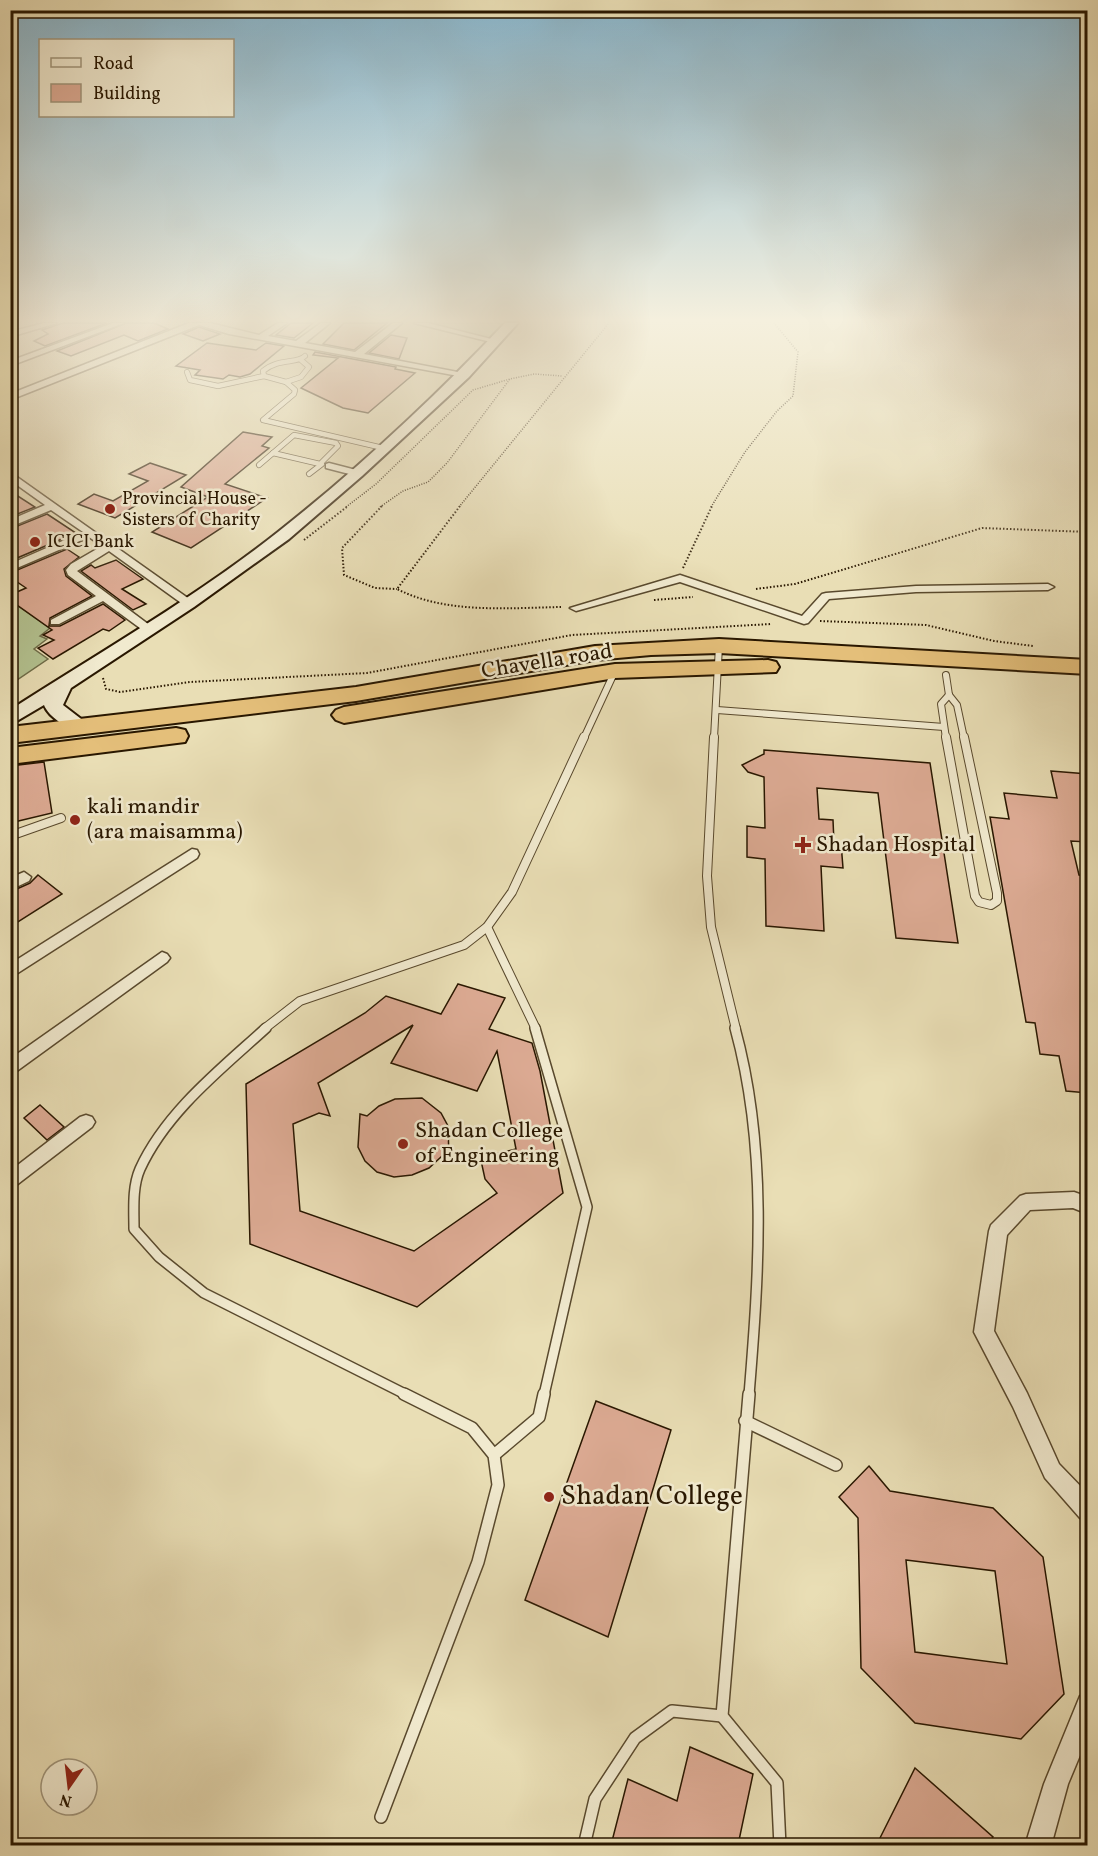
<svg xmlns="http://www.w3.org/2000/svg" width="1098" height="1856" viewBox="0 0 1098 1856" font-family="Vollkorn,serif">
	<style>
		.green { fill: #b3c290; stroke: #6e6c48; stroke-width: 1.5 }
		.building { fill: #ddab94; stroke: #291700; stroke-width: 1.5; fill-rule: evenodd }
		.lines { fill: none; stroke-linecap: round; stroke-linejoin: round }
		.lane-far4-casing { stroke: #59492d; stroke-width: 6 }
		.lane-far3-casing { stroke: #59492d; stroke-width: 8 }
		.lane-far2-casing { stroke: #59492d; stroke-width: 10 }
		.lane-far1-casing { stroke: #59492d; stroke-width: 12 }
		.lane-casing { stroke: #59492d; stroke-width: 14 }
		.street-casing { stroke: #59492d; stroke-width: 3 }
		.secondary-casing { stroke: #291700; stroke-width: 4 }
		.highway-casing { stroke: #291700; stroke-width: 4 }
		.path-far1 { stroke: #291700; stroke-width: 1.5; stroke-dasharray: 1 1.5; stroke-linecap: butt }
		.path { stroke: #291700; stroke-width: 2; stroke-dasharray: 1.5 2; stroke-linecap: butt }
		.lane-far4 { stroke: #f1eacf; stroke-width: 4.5 }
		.lane-far3 { stroke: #f1eacf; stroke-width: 6 }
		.lane-far2 { stroke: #f1eacf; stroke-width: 8 }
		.lane-far1 { stroke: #f1eacf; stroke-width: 9 }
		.lane { stroke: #f1eacf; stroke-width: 11 }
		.street { fill: #f1eacf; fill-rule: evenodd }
		.secondary { fill: #f1eacf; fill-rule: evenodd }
		.highway { fill: #e4bf7a; fill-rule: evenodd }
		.poi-dot { fill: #8f2418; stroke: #f1eacf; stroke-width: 2 }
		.labels { text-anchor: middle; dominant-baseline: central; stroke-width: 5; stroke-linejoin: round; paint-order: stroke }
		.far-poi-label { font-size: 18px; fill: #291700; stroke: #f1eacf; text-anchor: start }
		.street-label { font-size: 22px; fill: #291700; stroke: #f1eacf }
		.poi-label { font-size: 22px; fill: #291700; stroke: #f1eacf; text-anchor: start }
		.near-poi-label { font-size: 27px; fill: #291700; stroke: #f1eacf; text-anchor: start }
	</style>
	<rect width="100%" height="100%" fill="#e9deb5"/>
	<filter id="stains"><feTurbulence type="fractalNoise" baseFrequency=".00333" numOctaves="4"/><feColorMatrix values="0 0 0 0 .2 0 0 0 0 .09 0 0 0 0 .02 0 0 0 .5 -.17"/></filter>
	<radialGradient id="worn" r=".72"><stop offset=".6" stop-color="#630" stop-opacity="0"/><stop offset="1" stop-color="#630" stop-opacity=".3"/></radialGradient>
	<g class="green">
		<path d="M414 323H510L489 341Z"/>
		<path d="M11 601 50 628 40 636 47 639 34 649 48 659 11 684Z"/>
	</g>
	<g class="building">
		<path d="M63 323H107L45 346 34 341 48 334 42 330Z"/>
		<path d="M126 323H154L168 329 138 341 124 335 71 356 57 351Z"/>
		<path d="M291 323H313L294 338 276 335Z"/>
		<path d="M344 323H387L354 350 323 344Z"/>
		<path d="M199 327 220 334 203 341 183 334Z"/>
		<path d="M391 335 407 338 399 359 369 353Z"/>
		<path d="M207 343 256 350 266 343 284 346 250 374 240 377 229 375 223 379 195 375 200 370 176 366Z"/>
		<path d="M315 352 396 367 395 369 415 373 368 413 343 408 301 388 338 358 313 355Z"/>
		<path d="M243 432 272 437 262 446 269 448 225 484 267 498 191 548 152 532 208 497 181 487Z"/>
		<path d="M150 463 186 475 115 518 78 504 94 494 113 501 148 481 129 474Z"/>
		<path d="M10 491 35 507 10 517Z"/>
		<path d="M47 514 76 533 10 561V529Z"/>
		<path d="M67 549 79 557 64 569 66 576 92 596 50 618 49 626H60L103 604 125 620 109 631 103 629 53 659 38 648 54 640 43 635 52 630 10 600V595L26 588 10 577V573Z"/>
		<path d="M116 560 143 579 122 589 146 604 133 610 81 571 91 565 95 568Z"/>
		<path d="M764 750 930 763 958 943 896 938 878 793 817 788 819 819 833 820 834 843H841L843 868 821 866 824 931 766 926 765 859 747 857V826L765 828 764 777 748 772 742 765 764 754Z"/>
		<path d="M44 762 52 813 10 823V766Z"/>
		<path d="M1051 771 1088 774V842L1071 841 1079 875 1088 876V1093L1066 1091 1059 1056 1040 1054 1035 1023 1026 1022 990 817 1009 819 1004 793 1057 798Z"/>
		<path d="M38 875 62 894 10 927V892L30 883Z"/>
		<path d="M458 984 505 998 489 1029 532 1043 540 1071 563 1193 417 1307 250 1244 246 1084 365 1013 386 996 441 1014ZM413 1025 391 1063 477 1091 497 1051 516 1149 495 1154 488 1159 480 1156 485 1179 497 1193 414 1251 300 1211 293 1124 319 1113 330 1116 318 1083Z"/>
		<path d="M422 1098 441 1113 448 1126 449 1158 442 1156 429 1168 412 1175 394 1177 377 1172 365 1161 358 1147 360 1114 367 1116 379 1106 395 1099Z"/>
		<path d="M40 1105 64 1127 47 1140 24 1118Z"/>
		<path d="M596 1401 671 1430 608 1637 525 1600Z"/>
		<path d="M869 1466 890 1491 993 1508 1043 1557 1064 1694 1021 1739 915 1723 861 1668 858 1518 839 1497ZM906 1560 995 1571 1007 1664 915 1652Z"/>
		<path d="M690 1747 753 1774 738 1845H611L628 1779 677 1801Z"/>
		<path d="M915 1768 993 1837 988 1845H885L879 1840Z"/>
	</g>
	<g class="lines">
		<defs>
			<g id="lane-far4">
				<path d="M305 356C297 364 278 358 263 371L264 376 286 382 295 390 294 394 263 420 383 448"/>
				<path d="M187 372 190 380 218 386 264 376"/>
				<path d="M286 382 301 377 309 367 301 360"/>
				<path d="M294 435 336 443 338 446 320 464 273 453Z"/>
				<path d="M259 465 273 453"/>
				<path d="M309 474 322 464"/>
			</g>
			<g id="lane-far3">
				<path d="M946 675 949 695"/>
				<path d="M949 695 957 705 964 738"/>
				<path d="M717 710 944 727"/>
				<path d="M584 738 615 671"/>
				<path d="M714 738 719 646"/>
				<path d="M946 738 941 704 949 695"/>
			</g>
			<g id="lane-far2">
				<path d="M714 737 707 876 711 927 736 1029"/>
				<path d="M946 737 975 896 979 902 991 905 997 901V893L964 737"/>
				<path d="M10 836 61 818"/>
				<path d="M487 927 536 1029"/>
				<path d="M264 1029 300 1001 464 945 487 927 512 892 584 737"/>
			</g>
			<g id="lane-far1">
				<path d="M266 1028C221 1069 166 1112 140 1169 132 1187 134 1210 134 1229L159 1257 204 1293 407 1395"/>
				<path d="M535 1028 587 1207 544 1395"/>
				<path d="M735 1028C768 1148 759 1273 749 1395"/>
			</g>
			<g id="lane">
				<path d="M749 1394 722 1716 777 1783 780 1846"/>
				<path d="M745 1421 836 1465"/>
				<path d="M494 1455 539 1417 544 1394"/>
				<path d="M381 1817 478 1562 498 1485 494 1455 472 1428 404 1394"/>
				<path d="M584 1846 595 1799 635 1738 672 1711 722 1716"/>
			</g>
			<g id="street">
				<path d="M44 323H57L10 337V332Z"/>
				<path d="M113 323H124L10 366V361Z"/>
				<path d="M189 323H210L259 335 278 323H287L268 336 296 341 321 323H330L305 343 355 352 393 323H402L364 354 468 374 464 377 229 334 199 325 10 400V394Z"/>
				<path d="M414 323H428L499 341 495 343Z"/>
				<path d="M329 463 360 471 362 473 357 476 326 468V464Z"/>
				<path d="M10 472 192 601V605H184L109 551 77 571 152 627V631H144L103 601 59 624H51V620L96 596 68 575 66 570 71 564 102 546 89 537 10 571V564L83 532 51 510 10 527V520L45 505 10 480Z"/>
				<path d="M680 575 802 616 822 594 826 593 916 586 1048 584 1054 587 1048 590 916 592 829 599 808 623 804 624 680 582 576 611 570 608Z"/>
				<path d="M192 849 197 850 199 854 197 858 10 978V964Z"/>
				<path d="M24 872 31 877 29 881 10 890V878Z"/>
				<path d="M162 952 167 954 170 958 167 962 10 1076V1059Z"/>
				<path d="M86 1115 92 1117 95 1122 92 1127 10 1190V1171L80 1117Z"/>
				<path d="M1074 1192 1088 1197V1214L1073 1208 1030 1210 1007 1235 994 1331 1027 1393 1059 1464 1088 1494V1521L1080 1518 1045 1478 1013 1407 974 1332 989 1231 991 1225 1020 1196 1026 1194Z"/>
				<path d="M1088 1692V1736L1068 1784 1051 1846H1025L1044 1784 1080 1696Z"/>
			</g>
			<path id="secondary" d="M505 323H518L469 377 362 476 289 539 194 607 71 688 63 705 89 725 86 729C72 733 49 718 44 705L10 725V710C100 652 195 598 278 532 359 468 435 397 505 323Z"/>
			<g id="highway">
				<path d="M719 639 1088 660V674L719 653 651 655 595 660 356 701 10 743V727L356 687 595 646Z"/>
				<path d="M768 660 776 662 779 667 776 672 615 678 344 723 336 720 332 715 336 710 344 707 615 664Z"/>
				<path d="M176 728 185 730 188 736 185 742 10 764V748Z"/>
			</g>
		</defs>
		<use href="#lane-far4" class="lane-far4-casing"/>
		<use href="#lane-far3" class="lane-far3-casing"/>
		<use href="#lane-far2" class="lane-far2-casing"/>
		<use href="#lane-far1" class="lane-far1-casing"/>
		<use href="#lane" class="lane-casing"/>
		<use href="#street" class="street-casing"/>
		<use href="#secondary" class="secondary-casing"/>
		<use href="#highway" class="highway-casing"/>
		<g class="path-far1">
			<path d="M346 507 376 484 473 390 510 379"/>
			<path d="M380 507 403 491 428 482 447 463 510 379 534 374 562 376"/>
			<path d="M459 507 609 323"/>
			<path d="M711 507 745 452 777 411 793 396 798 352 774 323"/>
		</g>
		<g class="path">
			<path d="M382 506 342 548 344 575 375 588 397 589"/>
			<path d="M460 506 397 589C446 614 507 608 561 607"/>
			<path d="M304 540 348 506"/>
			<path d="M683 568 712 506"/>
			<path d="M756 589 795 584 982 528 1088 532"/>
			<path d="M654 600 693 597"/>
			<path d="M820 621 926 625 994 641 1033 646"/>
			<path d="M103 678 106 689 120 692 190 682 367 673 572 635 771 624"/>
		</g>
		<use href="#lane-far4" class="lane-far4"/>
		<use href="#lane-far3" class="lane-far3"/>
		<use href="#lane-far2" class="lane-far2"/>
		<use href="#lane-far1" class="lane-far1"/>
		<use href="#lane" class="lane"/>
		<use href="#street" class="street"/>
		<use href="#secondary" class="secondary"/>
		<use href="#highway" class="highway"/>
	</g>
	<linearGradient id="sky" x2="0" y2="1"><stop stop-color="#88b7cf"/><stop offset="0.55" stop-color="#f5f0de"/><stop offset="1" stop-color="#f5f0de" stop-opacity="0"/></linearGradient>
	<rect width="1098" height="583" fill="url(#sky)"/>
	<g class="poi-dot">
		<circle cx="110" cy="509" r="6"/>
		<circle cx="35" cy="542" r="6"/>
		<circle cx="75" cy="820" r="6"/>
		<path d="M800 836h6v6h6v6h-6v6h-6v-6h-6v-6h6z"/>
		<circle cx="403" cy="1144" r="6"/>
		<circle cx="549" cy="1497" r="6"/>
	</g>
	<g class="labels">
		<g class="far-poi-label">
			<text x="122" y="499">Provincial House -<tspan x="122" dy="21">Sisters of Charity</tspan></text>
			<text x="47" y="542">ICICI Bank</text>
		</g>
		<g class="street-label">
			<text transform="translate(547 662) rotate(-9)">Chavella road</text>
		</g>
		<g class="poi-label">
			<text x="87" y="807">kali mandir<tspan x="87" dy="25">(ara maisamma)</tspan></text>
			<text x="816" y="845">Shadan Hospital</text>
			<text x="415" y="1131">Shadan College<tspan x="415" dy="25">of Engineering</tspan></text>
		</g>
		<g class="near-poi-label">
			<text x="561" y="1497">Shadan College</text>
		</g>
	</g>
	<rect width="1098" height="1856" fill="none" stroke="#e9deb5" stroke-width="36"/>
	<rect x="12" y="12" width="1074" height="1832" fill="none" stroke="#291700" stroke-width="3"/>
	<rect x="18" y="18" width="1062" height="1820" fill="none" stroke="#291700" stroke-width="1.5"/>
	<rect x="39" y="39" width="195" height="78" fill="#f1eacf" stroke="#a1967c" stroke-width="1.5"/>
	<rect x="51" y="58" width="30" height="9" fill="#f1eacf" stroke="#a1967c" stroke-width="1.5"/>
	<text x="93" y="69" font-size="18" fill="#291700">Road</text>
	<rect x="51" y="84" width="30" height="18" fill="#ddab94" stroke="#a1967c" stroke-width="1.5"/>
	<text x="93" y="99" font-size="18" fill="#291700">Building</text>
	<g transform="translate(69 1787) rotate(194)"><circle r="28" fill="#f1eacf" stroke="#a1967c" stroke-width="1.5"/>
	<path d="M0-4.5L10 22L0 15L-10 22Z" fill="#8f2418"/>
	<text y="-9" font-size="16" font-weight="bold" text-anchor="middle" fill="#291700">N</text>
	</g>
	<rect width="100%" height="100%" filter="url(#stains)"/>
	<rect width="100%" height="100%" fill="url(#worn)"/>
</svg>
